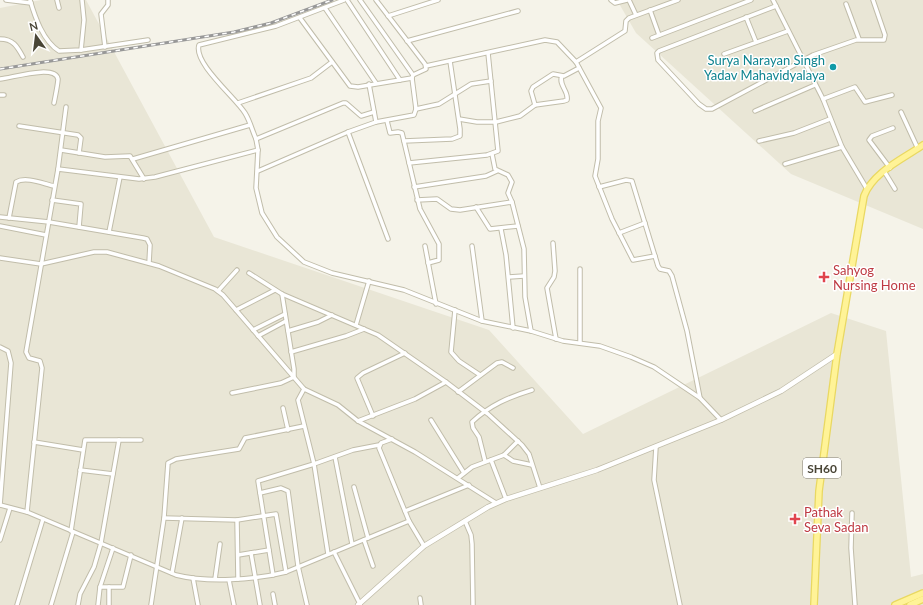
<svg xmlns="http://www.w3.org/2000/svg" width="923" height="605" viewBox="0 0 923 605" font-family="Lato,sans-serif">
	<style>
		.residential { fill: #e9e6d6 }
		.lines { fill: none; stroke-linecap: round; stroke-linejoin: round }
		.minor-casing { stroke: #c1bdaa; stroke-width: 5.5 }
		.tertiary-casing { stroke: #c1bdaa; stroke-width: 6 }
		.primary-casing { stroke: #e9d862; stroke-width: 8 }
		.minor { stroke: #fff; stroke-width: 3.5 }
		.tertiary { stroke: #fff; stroke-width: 4.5 }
		.primary { stroke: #fff397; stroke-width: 5.5 }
		.rail-casing { stroke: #989898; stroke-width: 3 }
		.rail { stroke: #fff; stroke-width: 1.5; stroke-dasharray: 4.5; stroke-linecap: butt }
		.culture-dot { fill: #0f9aa8; stroke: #fff; stroke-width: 1.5 }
		.health-dot { fill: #e0444e; stroke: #fff; stroke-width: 1.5 }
		.labels { text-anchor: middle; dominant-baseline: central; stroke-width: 3; stroke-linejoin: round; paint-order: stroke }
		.shield { fill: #fff; stroke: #807d72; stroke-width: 1 }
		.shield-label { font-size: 12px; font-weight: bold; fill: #494536 }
		.culture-label { font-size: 13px; fill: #0d838f; stroke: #fff; text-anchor: end }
		.health-label { font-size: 13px; fill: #be3a42; stroke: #fff; text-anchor: start }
	</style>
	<rect width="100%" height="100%" fill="#f5f3e9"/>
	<g class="residential">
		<path d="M41 0H86L214 237 489 330 583 434 831 313 886 331 911 577 923 574V605H0V8Z"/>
		<path d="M617 0H923V229L791 174 636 33Z"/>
	</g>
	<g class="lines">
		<defs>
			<g id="minor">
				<path d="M6 0 31 3"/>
				<path d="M30 0C35 17 43 41 59 51L81 50 148 40"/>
				<path d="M57 0 59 8"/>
				<path d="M347 0 400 80"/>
				<path d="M360 0 413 75"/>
				<path d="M376 0 425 64 426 69 413 75 412 78 416 109 414 115 376 122"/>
				<path d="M611 0 615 3 627 0"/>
				<path d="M629 0 636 15"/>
				<path d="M773 0 823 99 842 147 867 189"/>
				<path d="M846 4 859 39"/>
				<path d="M776 6 659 51 657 53 658 60 699 104 706 109H712L813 55 856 40H884L885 35 873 0"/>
				<path d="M325 8 376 83"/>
				<path d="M650 10 659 35"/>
				<path d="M388 16 438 0"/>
				<path d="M746 17 756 42"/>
				<path d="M300 18 350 86 358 87 412 78"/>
				<path d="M652 38 751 0"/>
				<path d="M0 39C13 39 17 46 23 57"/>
				<path d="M407 41 518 11"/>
				<path d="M105 47 101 14 108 5V0"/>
				<path d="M81 50 84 20 82 0"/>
				<path d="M724 54 788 31"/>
				<path d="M576 62 625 31 626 21 629 18 678 0"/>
				<path d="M426 66 545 40 557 42 576 62 601 108 598 121V159L595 176 612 219 633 260 655 256"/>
				<path d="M0 79C12 78 55 64 58 79 58 82 55 98 54 103"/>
				<path d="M0 95H4"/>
				<path d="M823 99 855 87 865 102 892 95"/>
				<path d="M238 103 311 78 332 62"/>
				<path d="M535 105 531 91 533 87 553 74 564 76 579 68"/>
				<path d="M416 109 439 104 471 84 491 81"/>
				<path d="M755 111 815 85"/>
				<path d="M901 112 918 149"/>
				<path d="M459 119 477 122H496L520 116 535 105 564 101 567 100C569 91 558 85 562 76"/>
				<path d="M387 121 390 133 398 132 402 133 420 209 439 244V260L428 263"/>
				<path d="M19 126 78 135 81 138 79 153"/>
				<path d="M348 132 388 239"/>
				<path d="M256 139C252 130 250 121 245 113 236 98 193 63 199 45L276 26 344 0"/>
				<path d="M404 141 452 139 460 136V129L450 61"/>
				<path d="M759 141 794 133 830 119"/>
				<path d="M61 150 105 157 130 156 144 179"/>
				<path d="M258 150 256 188 262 213 277 237 304 262 332 273 404 290 482 321 531 331 563 341 600 346 631 357 654 367 700 398 721 420"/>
				<path d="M492 154 495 169 508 175 512 182 508 193 512 202 524 249 525 297 531 331"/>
				<path d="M133 159 250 125"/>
				<path d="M409 163 487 155 498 151 488 53"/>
				<path d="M785 164 842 147"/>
				<path d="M890 168 869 140 872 136 893 128"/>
				<path d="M58 169 66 107"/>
				<path d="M258 171 348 132 376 122 369 84"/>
				<path d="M884 171 895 189"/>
				<path d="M414 187 486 176 497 171"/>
				<path d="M599 187 626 180 632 181 658 266 660 269 669 271 672 276 687 331 700 398"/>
				<path d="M52 200 81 204 79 227"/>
				<path d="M417 200 437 199 451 209 460 210 512 202"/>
				<path d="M476 207 490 229 518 226"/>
				<path d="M0 217 49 222 143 238 147 239 150 245 149 263"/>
				<path d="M9 218 16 182C26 176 44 184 54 186"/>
				<path d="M0 226 46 235"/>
				<path d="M501 229 506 255 513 328"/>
				<path d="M109 232 120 177"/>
				<path d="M619 233 645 223"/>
				<path d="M553 243 555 271 554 277 547 288 556 339"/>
				<path d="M425 246 436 304"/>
				<path d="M472 246 482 321"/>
				<path d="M0 258 41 264 94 252H107L159 266 215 289 223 295 304 389 338 405 358 421 415 452 496 503"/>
				<path d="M249 273 282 294 378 335 446 382 488 414 522 445 529 454 540 488"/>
				<path d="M509 277 524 276"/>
				<path d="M218 291 237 270"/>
				<path d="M236 310 275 290"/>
				<path d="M455 310 451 352 459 361 480 375"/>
				<path d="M356 325 369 281"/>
				<path d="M253 330 285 314"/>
				<path d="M288 331 318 322 332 315"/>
				<path d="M258 336 286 321"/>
				<path d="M580 343V269"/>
				<path d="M0 347 8 351 11 363 0 505"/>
				<path d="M291 352 346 336 364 329"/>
				<path d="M304 389 298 400 314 464 328 554"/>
				<path d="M458 392 497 363 502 362 513 368"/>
				<path d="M232 393 281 383 294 377V369L282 294"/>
				<path d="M283 408 288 430"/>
				<path d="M373 416 357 378 363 373 405 353"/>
				<path d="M431 420 464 473"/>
				<path d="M358 421 415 399 446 382"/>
				<path d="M392 439 381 443 379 448 409 521 424 546"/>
				<path d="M34 442 83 450"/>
				<path d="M656 447 654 480 680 605"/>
				<path d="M504 455 513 461 532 465"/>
				<path d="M335 457 352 544"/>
				<path d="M491 460 506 499"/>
				<path d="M485 461 479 437 473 428 472 422C490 405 509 397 532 390"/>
				<path d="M80 470 113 474"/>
				<path d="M458 478 472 467 504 455 518 441"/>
				<path d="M354 487 368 538"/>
				<path d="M260 493 281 488 288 491 298 566 307 605"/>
				<path d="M0 505 27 512 176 575C207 583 255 580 286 572L409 521"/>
				<path d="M405 511 469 485"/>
				<path d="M27 512 42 368 40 361 29 358 26 352 58 169 139 179 155 177 258 150 256 139 343 103H346L361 116 374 112"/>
				<path d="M852 513 851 548 855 605"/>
				<path d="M164 518 237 520 276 514 286 572"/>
				<path d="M237 520 238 579"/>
				<path d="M465 521 471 535 472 544 473 605"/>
				<path d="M71 531 85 440H141"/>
				<path d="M0 540 10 508"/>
				<path d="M364 540 373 566"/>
				<path d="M334 552 360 604"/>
				<path d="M251 553 260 605"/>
				<path d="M238 555 269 550"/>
				<path d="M172 573 182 518"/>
				<path d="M273 575 258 481 314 464 353 450 379 445"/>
				<path d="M193 578 198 605"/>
				<path d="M215 579 220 544"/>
				<path d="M229 580 234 605"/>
				<path d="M100 587H123L131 555"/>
				<path d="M273 594 275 605"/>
				<path d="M420 598 421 605"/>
				<path d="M17 605 43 519"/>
				<path d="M51 605 73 532"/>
				<path d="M78 605 80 594 94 567 101 543 119 440"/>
				<path d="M98 605 100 587 113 548"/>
				<path d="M109 605V587"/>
				<path d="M151 605 164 518 168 463 176 459 239 449 245 438 304 426"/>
			</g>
			<path id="tertiary" d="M358 605 424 546 488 507 506 499 597 470 721 420 781 391 837 354"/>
			<g id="primary">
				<path d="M814 605 819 491 837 354 864 196C873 172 903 159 923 145"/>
				<path d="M895 605 923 593"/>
				<path d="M910 605 923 599"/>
			</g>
		</defs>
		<use href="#minor" class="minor-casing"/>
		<use href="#tertiary" class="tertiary-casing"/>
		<use href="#primary" class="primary-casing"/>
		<use href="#minor" class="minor"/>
		<use href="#tertiary" class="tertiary"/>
		<use href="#primary" class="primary"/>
		<defs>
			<path id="rail" d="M0 69 234 32 271 23 332 0"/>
		</defs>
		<use href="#rail" class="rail-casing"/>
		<use href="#rail" class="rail"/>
	</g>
	<circle class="culture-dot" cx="833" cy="67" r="4"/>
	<g class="health-dot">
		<path d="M822 271h4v4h4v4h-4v4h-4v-4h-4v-4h4z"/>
		<path d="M793 513h4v4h4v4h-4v4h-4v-4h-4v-4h4z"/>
	</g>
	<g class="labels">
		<rect class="shield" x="803" y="458" width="38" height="20" rx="3"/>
		<g class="shield-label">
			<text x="822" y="468">SH60</text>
		</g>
		<g class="culture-label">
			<text x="825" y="60">Surya Narayan Singh<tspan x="825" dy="15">Yadav Mahavidyalaya</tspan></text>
		</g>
		<g class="health-label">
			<text x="833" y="270">Sahyog<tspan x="833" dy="15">Nursing Home</tspan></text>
			<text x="804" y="512">Pathak<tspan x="804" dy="15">Seva Sadan</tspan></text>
		</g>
	</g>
	<g transform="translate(36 36) rotate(346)" stroke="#ffffff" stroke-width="3" paint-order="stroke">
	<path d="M0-3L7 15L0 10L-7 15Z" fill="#494536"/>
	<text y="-6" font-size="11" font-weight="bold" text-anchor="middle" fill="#494536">N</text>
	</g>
</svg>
